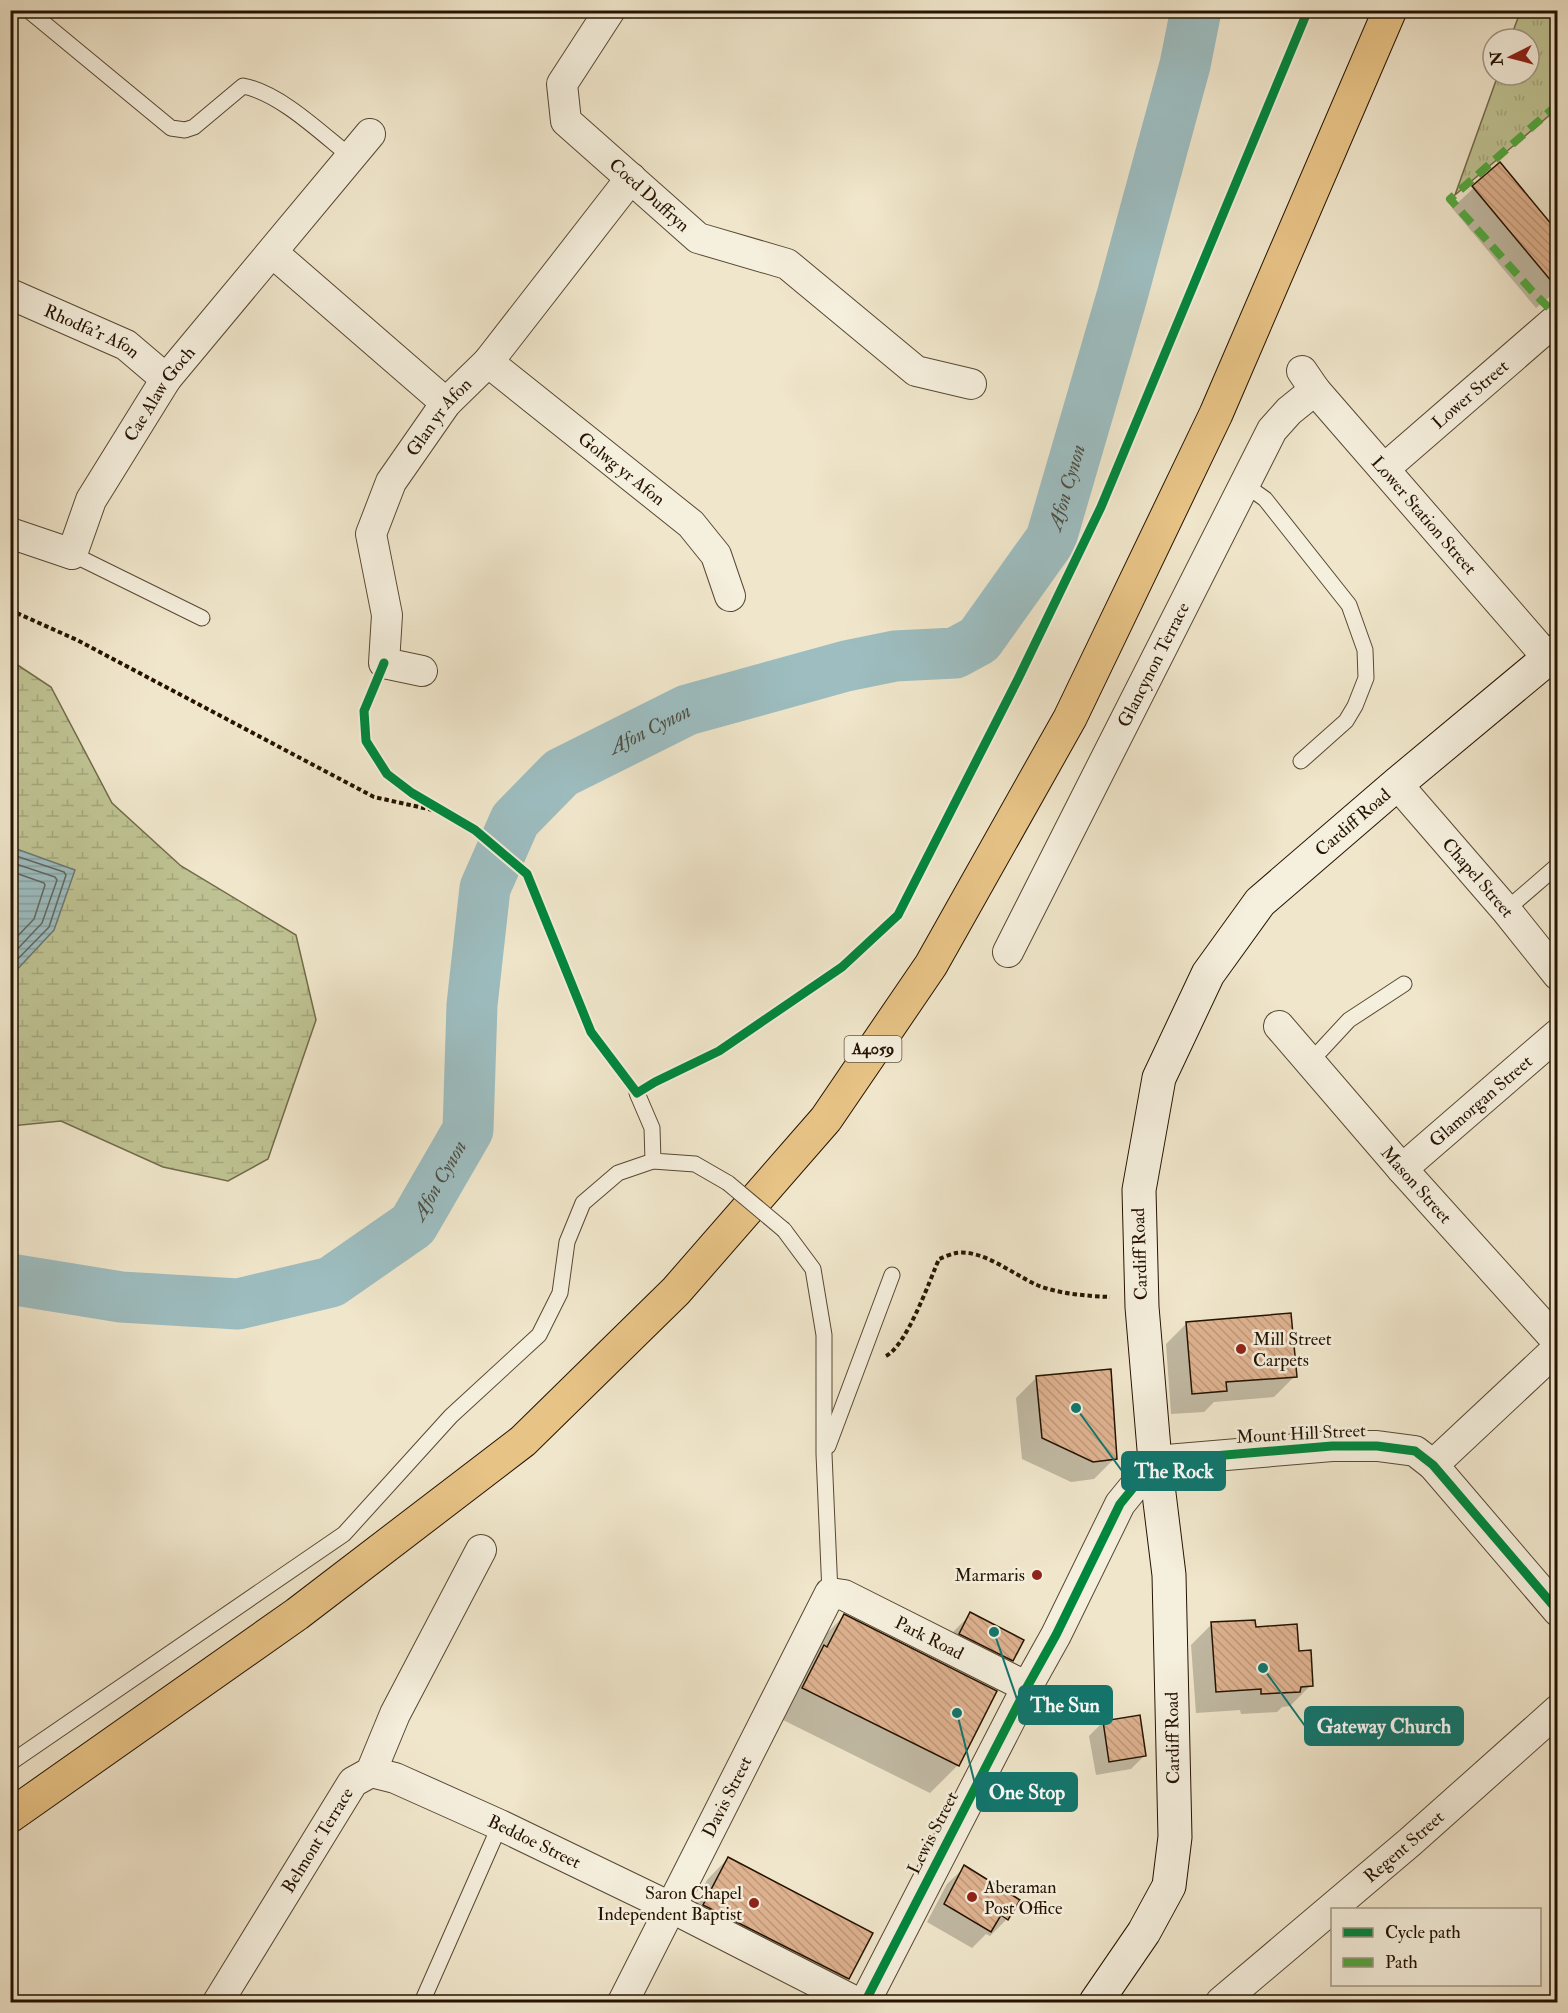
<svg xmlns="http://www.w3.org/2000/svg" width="1568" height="2013" viewBox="0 0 1568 2013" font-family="'IM FELL Double Pica',serif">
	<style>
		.wetland { fill: url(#wetland-marsh); stroke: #726b4a; stroke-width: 1.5 }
		.park { fill: url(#park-tufts); stroke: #726b4a; stroke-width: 1.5 }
		.water { fill: url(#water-rules); stroke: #6d7973; stroke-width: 1.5 }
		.shadow { fill: #0003 }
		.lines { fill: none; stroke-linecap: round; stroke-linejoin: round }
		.shore { stroke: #616860; stroke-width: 1.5 }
		.river { stroke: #9dbdc0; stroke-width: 51 }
		.building { fill: url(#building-back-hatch); stroke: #251300; stroke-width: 1.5 }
		.service-casing { stroke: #584833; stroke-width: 17 }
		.minor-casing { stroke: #584833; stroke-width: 32 }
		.secondary-casing { stroke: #251300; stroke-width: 35 }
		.primary-casing { stroke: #251300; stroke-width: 35 }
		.path { stroke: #251300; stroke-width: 4; stroke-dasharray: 4.5 3; stroke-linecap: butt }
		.service { stroke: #f5efdd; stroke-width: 15 }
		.minor { stroke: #f5efdd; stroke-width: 30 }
		.secondary { stroke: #f5efdd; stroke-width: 33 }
		.primary { stroke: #e8c386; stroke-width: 33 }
		.service-bridge-casing { stroke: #584833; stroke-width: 17; stroke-linecap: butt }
		.service-bridge { stroke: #f5efdd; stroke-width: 15 }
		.quiet { stroke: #53a840; stroke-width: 8; stroke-dasharray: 15 8; stroke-linecap: butt }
		.cycleway-casing { stroke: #f5efdd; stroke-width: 13 }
		.cycleway { stroke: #00873e; stroke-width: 9 }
		.poi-dot { fill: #8f2418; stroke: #f5efdd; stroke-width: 2 }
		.labels { text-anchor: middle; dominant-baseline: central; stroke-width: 5; stroke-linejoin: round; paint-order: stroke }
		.shield { fill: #f5efdd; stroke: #635542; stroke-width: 1.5 }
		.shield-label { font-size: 16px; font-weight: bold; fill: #251300 }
		.street-label { font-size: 18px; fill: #251300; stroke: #f5efdd }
		.poi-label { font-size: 18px; fill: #251300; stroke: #f5efdd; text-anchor: start }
		.water-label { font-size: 20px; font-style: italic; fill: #4f4e43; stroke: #f5efdd }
		.leader { fill: none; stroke: #0f766e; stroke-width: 2 }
		.callout-dot { fill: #0f766e; stroke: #f5efdd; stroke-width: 2 }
		.callout { fill: #0f766e; stroke: #0f766e; stroke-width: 2 }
		.callout-label { font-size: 20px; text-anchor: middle; font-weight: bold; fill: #fff }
	</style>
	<defs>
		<pattern id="wetland-marsh" width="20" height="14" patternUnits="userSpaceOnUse" patternTransform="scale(1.5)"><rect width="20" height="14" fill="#bfc393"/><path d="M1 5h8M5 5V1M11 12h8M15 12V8" fill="none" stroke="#a4a77d"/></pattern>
		<pattern id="park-tufts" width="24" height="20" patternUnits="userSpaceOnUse" patternTransform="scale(1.5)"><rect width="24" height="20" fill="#bfc393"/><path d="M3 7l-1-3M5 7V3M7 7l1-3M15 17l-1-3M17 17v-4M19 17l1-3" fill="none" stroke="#a4a77d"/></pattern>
		<pattern id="water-rules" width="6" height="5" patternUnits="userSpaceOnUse" patternTransform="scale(1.5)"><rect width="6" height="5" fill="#9dbdc0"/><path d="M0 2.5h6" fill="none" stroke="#87a2a3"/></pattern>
		<pattern id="building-back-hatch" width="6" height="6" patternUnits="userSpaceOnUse" patternTransform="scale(1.5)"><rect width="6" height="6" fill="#deb28f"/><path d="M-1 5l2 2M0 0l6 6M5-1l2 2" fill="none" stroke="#be987a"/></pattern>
	</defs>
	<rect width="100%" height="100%" fill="#f0e6cb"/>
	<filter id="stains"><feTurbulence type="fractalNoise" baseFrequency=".00333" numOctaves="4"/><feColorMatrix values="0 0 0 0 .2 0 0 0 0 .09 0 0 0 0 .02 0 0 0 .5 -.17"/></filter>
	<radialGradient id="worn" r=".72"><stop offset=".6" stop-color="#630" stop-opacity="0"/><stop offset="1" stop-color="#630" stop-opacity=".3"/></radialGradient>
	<path class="wetland" d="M10 660 51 687 112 803 181 866 296 935 316 1020 268 1159 228 1181 163 1167 61 1121 11 1126Z"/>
	<path class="park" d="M1521 10 1557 11V109L1455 195 1498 75H1529V39H1510Z"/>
	<path class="water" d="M11 847 75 870 54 930 11 976Z"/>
	<g class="shadow">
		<path d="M1500 164 1558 233V290L1536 308 1452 208Z"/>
		<path d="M1187 1323 1295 1376 1274 1397 1214 1402 1204 1412 1171 1414 1166 1344Z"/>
		<path d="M1037 1377 1115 1458 1094 1479 1071 1482 1022 1459 1016 1398Z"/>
		<path d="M971 1614 1012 1660 991 1681 950 1635Z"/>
		<path d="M844 1616 958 1765 930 1793 775 1716 816 1644Z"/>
		<path d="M1212 1624 1297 1653 1311 1685 1290 1706 1282 1707 1277 1712 1241 1714 1240 1710 1196 1713 1191 1645Z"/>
		<path d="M1103 1722 1145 1755 1131 1769 1096 1775 1089 1736Z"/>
		<path d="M728 1858 848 1978 827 1999 683 1926 707 1880Z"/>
		<path d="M965 1867 1007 1919 990 1936 986 1934 972 1948 927 1922 947 1884Z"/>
	</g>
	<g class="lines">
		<g class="shore">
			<path d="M10 854 64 872 66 875 49 927 10 967"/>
			<path d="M10 862 55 877 57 880 42 923 10 957"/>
			<path d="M10 871 44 883 45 885 34 919 10 944"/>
		</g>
		<path class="river" id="s1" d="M10 1279 121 1297 238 1304 331 1282 413 1225 468 1130 472 1005 485 888 515 820 561 773 687 710 846 666 895 656 955 653 979 640 1051 539 1122 296 1185 65 1196 10"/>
	</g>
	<g class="building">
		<path d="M1500 162 1557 231V288L1472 186Z"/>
		<path d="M1291 1313 1297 1377 1226 1382 1227 1391 1192 1394 1186 1322Z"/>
		<path d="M1111 1369 1117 1459 1093 1462 1042 1438 1036 1376Z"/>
		<path d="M970 1612 1024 1640 1013 1661 959 1634Z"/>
		<path d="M844 1614 997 1691 959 1766 802 1688 824 1645 827 1647Z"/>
		<path d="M1255 1620 1256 1627 1297 1624 1299 1651 1311 1650 1313 1686 1301 1687 1300 1692 1261 1694V1689L1216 1692 1211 1622Z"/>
		<path d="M1140 1715 1146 1756 1109 1762 1103 1721Z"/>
		<path d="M728 1857 873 1933 849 1979 703 1905Z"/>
		<path d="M964 1865 1020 1900 1008 1920 1001 1915 991 1932 944 1904Z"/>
	</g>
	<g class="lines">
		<defs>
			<g id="service">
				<path d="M28 10 171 128 185 130 194 127 243 86C280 93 321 133 351 157"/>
				<path d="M1244 484 1265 499 1349 605 1365 650 1366 678 1355 706 1346 721 1301 761"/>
				<path d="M72 554 202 618"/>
				<path d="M1506 910 1558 865"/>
				<path d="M1310 1062 1349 1020 1404 984"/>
				<path d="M637 1093 652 1128 653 1161 695 1164 728 1183"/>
				<path d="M784 1230 813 1269 824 1335V1454L830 1593"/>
				<path d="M828 1446 892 1275"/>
				<path d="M10 1763 344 1534 451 1416 539 1335 560 1293 567 1242 583 1203 618 1173 653 1161"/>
				<path d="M422 2002 500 1825"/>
			</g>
			<g id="minor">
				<path id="s2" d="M610 10 562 84 566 121 698 238 787 264 916 371 971 384"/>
				<path d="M273 253 446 403"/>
				<path id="s3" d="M10 294 126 345 166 379"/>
				<path id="s4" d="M488 362 691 524 716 555 730 596"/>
				<path id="s5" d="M1302 371 1315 390 1548 658"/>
				<path id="s6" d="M1384 469 1558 318"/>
				<path id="s7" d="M10 533 72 554 91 500 166 379 370 134"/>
				<path id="s8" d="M422 671 384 663 387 615 371 534 391 482 446 403 488 362 631 178"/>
				<path id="s9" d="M1397 784 1506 910 1558 975"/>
				<path id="s10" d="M1008 952 1272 430 1289 411 1315 390"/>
				<path id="s11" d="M1279 1026 1402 1169 1558 1342"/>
				<path id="s12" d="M1402 1169 1558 1034"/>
				<path d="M1433 1465 1558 1348"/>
				<path id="s13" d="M371 1772 395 1778 500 1825 672 1908 856 2002"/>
				<path id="s14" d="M218 2002 353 1782 371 1772 395 1714 481 1550"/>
				<path id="s15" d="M623 2002 830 1593 844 1595 1027 1687"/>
				<path d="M865 2002 1027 1687 1056 1635 1120 1504 1155 1461 1332 1446H1377L1415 1451 1433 1465 1558 1611"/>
				<path id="s16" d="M1221 2002 1410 1842 1558 1710"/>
			</g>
			<g id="secondary">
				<path id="s17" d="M1096 2002 1144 1932 1169 1886 1175 1837 1169 1575 1155 1461 1142 1307 1139 1190 1159 1078 1208 974 1260 902 1397 784 1558 650"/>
			</g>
			<path id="primary" d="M10 1816 297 1614 523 1441 676 1291 826 1119 931 965 1070 718 1216 414 1390 10"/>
		</defs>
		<use href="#service" class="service-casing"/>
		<use href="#minor" class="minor-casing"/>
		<use href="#secondary" class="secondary-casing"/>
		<use href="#primary" class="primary-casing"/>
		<g class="path">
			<path d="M10 610 77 640 374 797 446 813"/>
			<path d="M886 1356C907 1345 929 1282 939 1259 944 1257 951 1254 956 1253 983 1249 1014 1275 1037 1285 1059 1294 1087 1296 1110 1297"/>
		</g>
		<use href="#service" class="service"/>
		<use href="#minor" class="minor"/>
		<use href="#secondary" class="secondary"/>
		<use href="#primary" class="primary"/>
		<defs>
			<path id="service-bridge" d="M728 1183 784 1230"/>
		</defs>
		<use href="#service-bridge" class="service-bridge-casing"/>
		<use href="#service-bridge" class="service-bridge"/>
		<path class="quiet" d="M1558 104 1450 199 1532 291 1558 317"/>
		<defs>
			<g id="cycleway">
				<path d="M384 663 364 711 366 741 387 774 412 793 475 830 527 874 591 1032 637 1093 655 1082 719 1051 842 967 898 915 1018 679 1101 507 1308 10"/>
				<path d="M865 2002 1027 1687 1056 1635 1120 1504 1155 1461 1332 1446H1377L1415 1451 1433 1465 1558 1611"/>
			</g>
		</defs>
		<use href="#cycleway" class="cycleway-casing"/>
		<use href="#cycleway" class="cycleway"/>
	</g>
	<g class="poi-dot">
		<circle cx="1241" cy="1349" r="6"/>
		<circle cx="1037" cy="1575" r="6"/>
		<circle cx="972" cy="1897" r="6"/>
		<circle cx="754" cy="1903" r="6"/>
	</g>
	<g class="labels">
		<rect class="shield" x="844.5" y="1036" width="57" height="26" rx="4.5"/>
		<g class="shield-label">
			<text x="873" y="1049">A4059</text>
		</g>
		<g class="street-label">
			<text stroke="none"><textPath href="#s2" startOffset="237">Coed Duffryn</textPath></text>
			<text stroke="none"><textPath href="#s3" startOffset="90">Rhodfa'r Afon</textPath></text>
			<text stroke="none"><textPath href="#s6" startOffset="114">Lower Street</textPath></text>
			<text stroke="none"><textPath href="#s7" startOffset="249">Cae Alaw Goch</textPath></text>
			<text stroke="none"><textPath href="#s8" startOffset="306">Glan yr Afon</textPath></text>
			<text stroke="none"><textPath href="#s4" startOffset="171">Golwg yr Afon</textPath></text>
			<text stroke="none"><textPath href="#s5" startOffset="189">Lower Station Street</textPath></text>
			<text stroke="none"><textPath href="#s10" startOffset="322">Glancynon Terrace</textPath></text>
			<text stroke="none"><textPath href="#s17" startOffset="1275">Cardiff Road</textPath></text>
			<text stroke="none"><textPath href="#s9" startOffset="124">Chapel Street</textPath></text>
			<text stroke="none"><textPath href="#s12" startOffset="104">Glamorgan Street</textPath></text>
			<text stroke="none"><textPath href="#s11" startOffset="210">Mason Street</textPath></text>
			<text transform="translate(1140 1254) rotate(-92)">Cardiff Road</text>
			<text transform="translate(1301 1434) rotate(-3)">Mount Hill Street</text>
			<text stroke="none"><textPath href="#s15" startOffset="568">Park Road</textPath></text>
			<text transform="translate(1173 1738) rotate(-91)">Cardiff Road</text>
			<text stroke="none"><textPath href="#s15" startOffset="230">Davis Street</textPath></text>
			<text transform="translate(933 1833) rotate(-63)">Lewis Street</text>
			<text stroke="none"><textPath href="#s14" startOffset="190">Belmont Terrace</textPath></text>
			<text stroke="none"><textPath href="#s13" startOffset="178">Beddoe Street</textPath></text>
			<text stroke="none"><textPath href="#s16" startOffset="240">Regent Street</textPath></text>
		</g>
		<g class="poi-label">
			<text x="1253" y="1339">Mill Street<tspan x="1253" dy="21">Carpets</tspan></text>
			<text x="1025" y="1575" text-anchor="end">Marmaris</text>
			<text x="984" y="1887">Aberaman<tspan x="984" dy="21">Post Office</tspan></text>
			<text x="742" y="1893" text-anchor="end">Saron Chapel<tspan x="742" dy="21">Independent Baptist</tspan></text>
		</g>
		<g class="water-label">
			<text stroke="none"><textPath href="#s1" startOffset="1539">Afon Cynon</textPath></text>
			<text stroke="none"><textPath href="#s1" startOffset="1017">Afon Cynon</textPath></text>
			<text stroke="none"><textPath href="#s1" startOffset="477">Afon Cynon</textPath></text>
		</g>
	</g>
	<path class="leader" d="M1076 1408L1122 1471M994 1632L1019 1705M1263 1668L1305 1726M957 1713L977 1792"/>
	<g class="callout-dot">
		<circle cx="1076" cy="1408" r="6"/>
		<circle cx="994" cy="1632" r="6"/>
		<circle cx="1263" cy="1668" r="6"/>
		<circle cx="957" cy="1713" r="6"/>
	</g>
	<g class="callout">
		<rect x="1122" y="1452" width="103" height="38" rx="6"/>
		<rect x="1019" y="1686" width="93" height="38" rx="6"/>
		<rect x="1305" y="1707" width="158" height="38" rx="6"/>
		<rect x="977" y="1773" width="100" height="38" rx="6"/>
	</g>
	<g class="callout-label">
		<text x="1174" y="1478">The Rock</text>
		<text x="1065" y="1712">The Sun</text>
		<text x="1384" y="1733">Gateway Church</text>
		<text x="1027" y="1799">One Stop</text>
	</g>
	<rect width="1568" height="2013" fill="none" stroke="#f0e6cb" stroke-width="36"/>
	<rect x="12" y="12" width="1544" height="1989" fill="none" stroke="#251300" stroke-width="3"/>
	<rect x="18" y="18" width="1532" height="1977" fill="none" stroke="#251300" stroke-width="1.5"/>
	<rect x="1331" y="1908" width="210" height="78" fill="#f5efdd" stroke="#a29785" stroke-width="1.5"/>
	<rect x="1343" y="1928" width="30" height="9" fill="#00873e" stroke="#a29785" stroke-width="1.5"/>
	<text x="1385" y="1938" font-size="18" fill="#251300">Cycle path</text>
	<rect x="1343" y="1958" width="30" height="9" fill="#53a840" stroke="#a29785" stroke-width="1.5"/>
	<text x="1385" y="1968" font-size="18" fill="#251300">Path</text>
	<g transform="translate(1511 57) rotate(264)"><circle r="28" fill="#f5efdd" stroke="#a29785" stroke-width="1.5"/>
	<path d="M0-4.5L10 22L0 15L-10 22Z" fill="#8f2418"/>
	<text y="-9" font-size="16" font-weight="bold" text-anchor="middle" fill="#251300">N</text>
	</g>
	<rect width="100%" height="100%" filter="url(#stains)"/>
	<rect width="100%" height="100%" fill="url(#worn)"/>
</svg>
